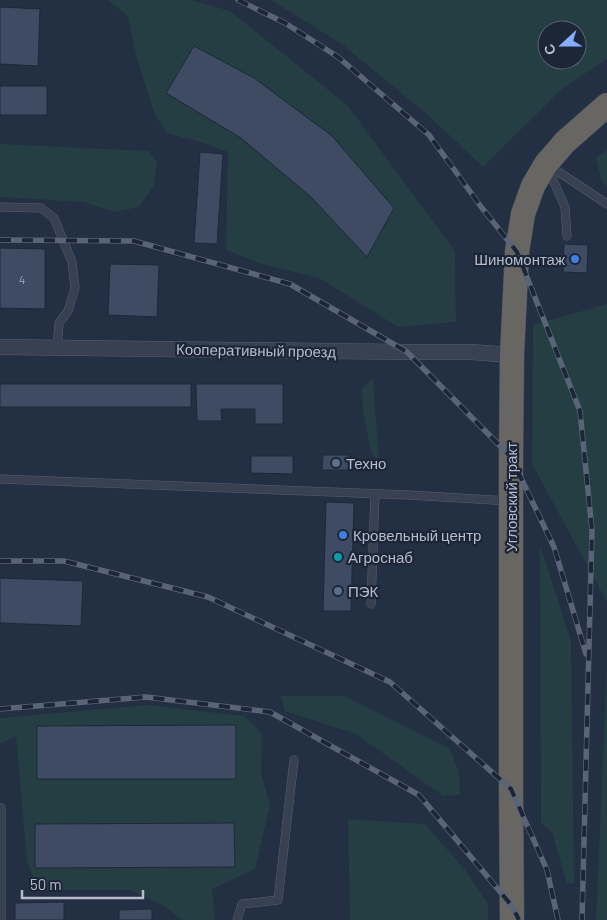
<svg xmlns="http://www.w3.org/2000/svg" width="607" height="920" viewBox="0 0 607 920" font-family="Barlow,sans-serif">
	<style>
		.green { fill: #253e43; fill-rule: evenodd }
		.building { fill: #3f4b63; stroke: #1e2839 }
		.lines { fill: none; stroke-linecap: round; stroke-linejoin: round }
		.service-casing { stroke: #555f6f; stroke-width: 9 }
		.minor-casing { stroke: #555f6f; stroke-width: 16 }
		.trunk-casing { stroke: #424c5c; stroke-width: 25 }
		.service { stroke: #374152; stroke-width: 8 }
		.minor { stroke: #374152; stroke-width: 15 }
		.trunk { stroke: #676663; stroke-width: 24 }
		.rail-casing { stroke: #596479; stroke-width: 5.5 }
		.rail { stroke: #1c2637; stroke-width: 4; stroke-dasharray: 11; stroke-linecap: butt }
		.shop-dot { fill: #3f7fe0; stroke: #1c2637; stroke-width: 2 }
		.service-dot { fill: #5c6f8a; stroke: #1c2637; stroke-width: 2 }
		.culture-dot { fill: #0f9aa8; stroke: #1c2637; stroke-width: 2 }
		.labels { text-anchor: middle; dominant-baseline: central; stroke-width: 4.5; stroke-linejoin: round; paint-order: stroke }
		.number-label { font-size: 12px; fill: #97a0b2 }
		.poi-label { font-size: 15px; fill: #b4bccc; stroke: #1c2637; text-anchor: start }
		.street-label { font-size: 15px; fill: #b4bccc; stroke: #1c2637 }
	</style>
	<rect width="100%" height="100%" fill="#232f42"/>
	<g class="green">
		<path d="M107 0H192L230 11 348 106 455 251 456 322 398 327 319 278 262 264 226 250 228 152 201 142 167 133 155 115 137 59 128 16Z"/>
		<path d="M271 0H607V59L563 88 483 167 429 116 343 45ZM547 30H577V60H547Z"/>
		<path d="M0 144 149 151 157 162 154 186 139 207 114 212 84 202 0 197Z"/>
		<path d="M607 150V186L602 182 596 158Z"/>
		<path d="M607 304V602L532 464 533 325Z"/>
		<path d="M373 378 379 461 371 452 363 411 362 389Z"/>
		<path d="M540 545 571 641 574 883 567 884 552 832 541 823Z"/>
		<path d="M607 665V920H596Z"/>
		<path d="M281 696H344L450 749 459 772 460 795 443 796 356 734 285 711Z"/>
		<path d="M148 705 244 716 262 733 261 773 270 805 255 869 212 889 215 920H181L164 906 130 890H38L27 861 16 736 0 744V718Z"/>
		<path d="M348 819 425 824 465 870 488 904V920H350Z"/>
	</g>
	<g class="building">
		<path d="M0 7 40 9 38 66 0 64Z"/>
		<path d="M194 46 254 78 332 136 394 208 367 257 311 197 241 138 166 93Z"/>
		<rect x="0" y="86" width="47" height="29"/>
		<path d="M200 152 223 154 217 244 194 243Z"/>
		<path d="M564 244 588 245 587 273 563 272Z"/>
		<path d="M0 248 45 249V309L0 308Z"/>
		<path d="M110 264 159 265 157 317 108 315Z"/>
		<rect x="0" y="384" width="191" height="23"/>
		<path d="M196 384H283V424H255V409H221L222 421H197Z"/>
		<path d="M323 455H349V470H322Z"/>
		<path d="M251 456H293V474L251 473Z"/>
		<path d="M326 502 354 503 351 611H323Z"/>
		<path d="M0 578 83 581 81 626 0 623Z"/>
		<path d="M236 725V779H37V726Z"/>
		<path d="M234 823 235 867 35 868V824Z"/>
		<path d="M64 902V920H15V903Z"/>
		<path d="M152 909V920H119V910Z"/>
	</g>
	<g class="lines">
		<defs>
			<g id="service">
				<path d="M548 165 607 204"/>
				<path d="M548 169 565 207 567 236"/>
				<path d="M0 207 41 208 54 218 72 262 75 288 68 311 59 323 57 348"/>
				<path d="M0 479 409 495 510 501"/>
				<path d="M371 604 375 494"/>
				<path d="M1 920V808"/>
				<path d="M237 920 242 904 278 900 294 760"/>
			</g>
			<path id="minor" d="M0 347 407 352H471L512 355"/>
			<path id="trunk" d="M512 920 511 789V457L512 355 517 252 523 214 533 186 546 164 565 142 607 105"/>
		</defs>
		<use href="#service" class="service-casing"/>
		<use href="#minor" class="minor-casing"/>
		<use href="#trunk" class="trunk-casing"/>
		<use href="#service" class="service"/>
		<use href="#minor" class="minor"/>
		<use href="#trunk" class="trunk"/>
		<defs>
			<g id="rail">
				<path d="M238 0 285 23 338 57 429 135 482 208 517 252 580 411 592 530 582 920"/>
				<path d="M0 240 134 241 290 284 407 352 511 457 554 547 586 654"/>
				<path d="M0 561H64L208 597 390 682 511 789 547 870 558 920"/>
				<path d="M0 709 146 697 270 712 419 795 512 906 519 920"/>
			</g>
		</defs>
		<use href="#rail" class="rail-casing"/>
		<use href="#rail" class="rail"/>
	</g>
	<g class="shop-dot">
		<circle cx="575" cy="259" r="5"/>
		<circle cx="343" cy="535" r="5"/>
	</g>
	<g class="service-dot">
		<circle cx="336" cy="463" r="5"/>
		<circle cx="338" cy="591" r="5"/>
	</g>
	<circle class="culture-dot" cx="338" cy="557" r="5"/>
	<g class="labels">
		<g class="number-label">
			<text x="22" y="279">4</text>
		</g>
		<g class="poi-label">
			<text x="565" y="259" text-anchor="end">Шиномонтаж</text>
			<text x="346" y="463">Техно</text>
			<text x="353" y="535">Кровельный центр</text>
			<text x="348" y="557">Агроснаб</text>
			<text x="348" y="591">ПЭК</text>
		</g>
		<g class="street-label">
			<text transform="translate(256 350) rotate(1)">Кооперативный проезд</text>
			<text transform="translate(511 497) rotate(-90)">Угловский тракт</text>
		</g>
	</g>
	<g transform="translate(562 45) rotate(249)"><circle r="24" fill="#1c2637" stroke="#596273"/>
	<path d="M0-4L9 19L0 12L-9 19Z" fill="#86aeff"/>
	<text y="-8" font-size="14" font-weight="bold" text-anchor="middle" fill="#b4bccc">С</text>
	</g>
	<path d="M22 890v8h121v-8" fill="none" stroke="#b4bccc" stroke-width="2.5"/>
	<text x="30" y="890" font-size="15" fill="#b4bccc" stroke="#1c2637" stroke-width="4" paint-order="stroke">50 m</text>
</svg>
